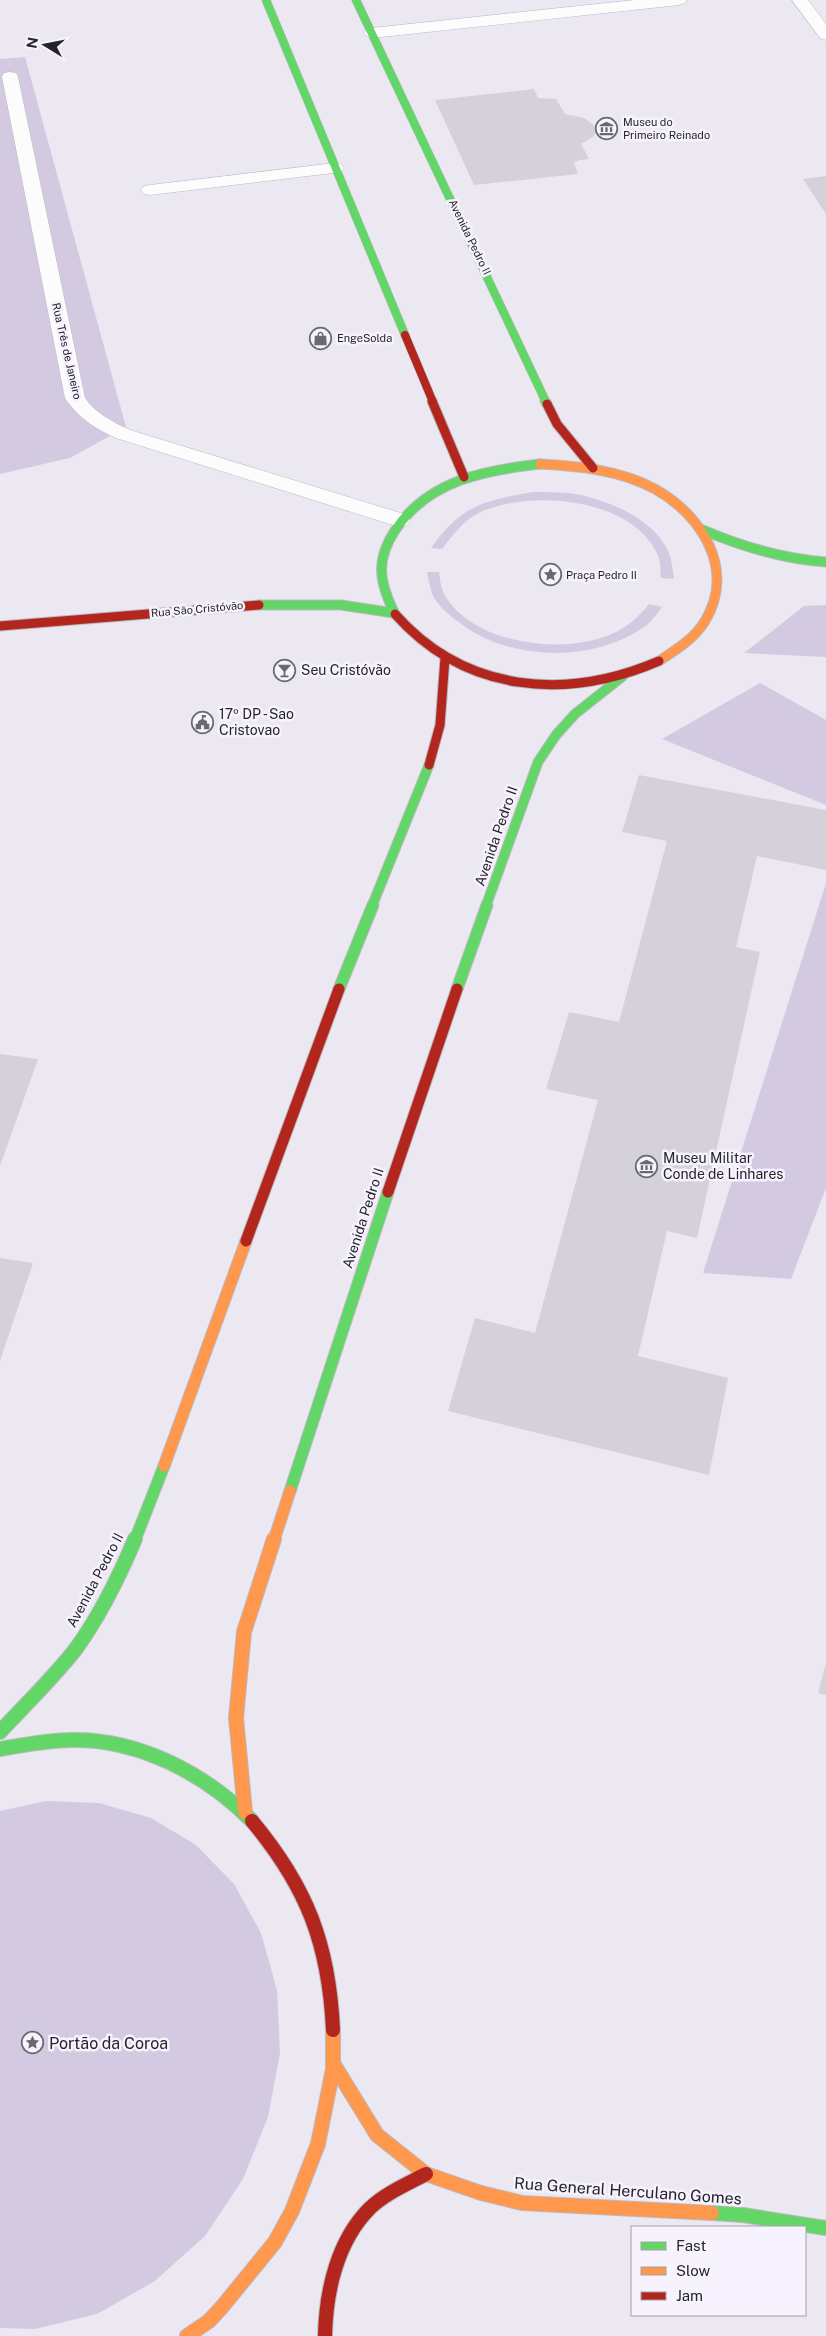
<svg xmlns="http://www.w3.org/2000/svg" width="826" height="2336" viewBox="0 0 826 2336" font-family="'Public Sans',sans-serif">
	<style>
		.green { fill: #d3cae2 }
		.building { fill: #d4d1d9 }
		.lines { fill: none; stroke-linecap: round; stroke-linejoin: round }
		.lane-casing { stroke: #bcb9c0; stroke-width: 1 }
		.street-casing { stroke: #bcb9c0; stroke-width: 1 }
		.fast-far3-casing { stroke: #bcb9c0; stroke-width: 9 }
		.fast-far2-casing { stroke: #bcb9c0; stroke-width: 11 }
		.fast-far1-casing { stroke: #bcb9c0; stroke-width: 13 }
		.fast-casing { stroke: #bcb9c0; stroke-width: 16 }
		.slow-far2-casing { stroke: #bcb9c0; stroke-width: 11 }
		.slow-far1-casing { stroke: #bcb9c0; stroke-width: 13 }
		.slow-casing { stroke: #bcb9c0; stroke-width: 16 }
		.jam-far3-casing { stroke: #bcb9c0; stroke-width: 9 }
		.jam-far2-casing { stroke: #bcb9c0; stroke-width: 11 }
		.jam-far1-casing { stroke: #bcb9c0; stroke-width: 13 }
		.jam-casing { stroke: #bcb9c0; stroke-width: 16 }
		.lane { fill: #fcfcfd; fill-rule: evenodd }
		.street { fill: #fcfcfd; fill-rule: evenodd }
		.fast-far3 { stroke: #63d668; stroke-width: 8 }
		.fast-far2 { stroke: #63d668; stroke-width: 9 }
		.fast-far1 { stroke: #63d668; stroke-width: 11 }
		.fast { stroke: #63d668; stroke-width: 14 }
		.slow-far2 { stroke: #ff974d; stroke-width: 9 }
		.slow-far1 { stroke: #ff974d; stroke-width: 11 }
		.slow { stroke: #ff974d; stroke-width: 14 }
		.jam-far3 { stroke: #b3261e; stroke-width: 8 }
		.jam-far2 { stroke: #b3261e; stroke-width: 9 }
		.jam-far1 { stroke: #b3261e; stroke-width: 11 }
		.jam { stroke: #b3261e; stroke-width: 14 }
		.labels { text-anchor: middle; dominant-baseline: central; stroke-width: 5; stroke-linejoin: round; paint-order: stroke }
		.far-poi-label { font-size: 11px; fill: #26242a; stroke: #f7f3fe; text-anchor: start }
		.far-street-label { font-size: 11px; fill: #26242a; stroke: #f7f3fe }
		.poi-label { font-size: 14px; fill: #26242a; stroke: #f7f3fe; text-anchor: start }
		.street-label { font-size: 14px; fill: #26242a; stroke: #f7f3fe }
		.near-poi-label { font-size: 16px; fill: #26242a; stroke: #f7f3fe; text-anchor: start }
		.near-street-label { font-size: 16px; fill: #26242a; stroke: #f7f3fe }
	</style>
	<rect width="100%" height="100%" fill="#ece8f2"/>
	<g class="green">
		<path d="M25 57 126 427 70 458 0 474V59Z"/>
		<path d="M533 492C545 492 557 492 568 493 603 497 658 519 670 556 672 563 673 572 674 579L661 578C660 571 661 562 658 556 634 497 526 488 477 514 462 522 452 536 442 549L431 548C460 506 485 500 533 492Z"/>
		<path d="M427 572H439C440 579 441 588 444 594 473 645 565 656 614 633 629 626 639 616 649 604L662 607C657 613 653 620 647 625 597 662 515 662 464 626 453 618 438 607 432 594 430 587 428 579 427 572Z"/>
		<path d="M826 605V657L744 653 804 606Z"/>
		<path d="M760 683 826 720V805L662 739Z"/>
		<path d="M826 883V1188L791 1279 703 1273Z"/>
		<path d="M46 1801 99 1803 151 1818 196 1845 234 1884 261 1933 277 1990 280 2053 268 2117 243 2179 205 2236 155 2281 97 2314 35 2329 0 2328V1811Z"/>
	</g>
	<g class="building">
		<path d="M534 89 538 98 556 99 565 114 584 118 595 126 596 132 594 136 581 144 589 159 579 160 574 163 578 174 474 185 435 100Z"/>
		<path d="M826 176V214L803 179Z"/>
		<path d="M639 775 826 810V870L757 856 736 947 760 952 697 1238 667 1231 638 1356 728 1378 709 1475 448 1411 475 1318 535 1333 598 1100 546 1089 569 1012 619 1022 667 841 622 832Z"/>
		<path d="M0 1054 38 1059 0 1166Z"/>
		<path d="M0 1258 33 1263 0 1361Z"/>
		<path d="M826 1663V1695L818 1693Z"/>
	</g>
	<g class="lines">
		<defs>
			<g id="lane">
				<path d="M635 0H687L685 3 679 5 372 38 366 36 364 33 366 30 372 28Z"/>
				<path d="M792 0H808L826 24V40L820 38Z"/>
				<path d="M335 163 341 164 344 168 341 172 150 195 144 194 141 190 144 186 150 185Z"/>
			</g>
			<path id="street" d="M10 72 16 73 18 77 85 398C96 414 113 422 130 430L407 515 410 520 407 525 400 527 393 525 116 438C94 428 79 418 65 398L2 77 4 73Z"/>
			<g id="fast-far3">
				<path d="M266 0 405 335"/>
				<path d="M356 0 546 402"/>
			</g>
			<g id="fast-far2">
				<path d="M545 401 547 404"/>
				<path d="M703 530C743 547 783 559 826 562"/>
				<path d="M259 605H341L394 613"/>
				<path d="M395 614C379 582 375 560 396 529 429 480 486 470 540 464"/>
				<path d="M372 906 429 765"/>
				<path d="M486 906 538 762 556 735 575 714 623 676"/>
			</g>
			<g id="fast-far1">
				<path d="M339 989 373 905"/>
				<path d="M457 989 487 905"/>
				<path d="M290 1491 388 1192"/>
				<path d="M135 1540 164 1466"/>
			</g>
			<g id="fast">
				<path d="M0 1732C25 1705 52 1679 75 1650 100 1616 119 1577 135 1539"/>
				<path d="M0 1749C24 1745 48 1740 72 1740 139 1739 206 1774 252 1821"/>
				<path d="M712 2213 743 2215 826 2228"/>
			</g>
			<path id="slow-far2" d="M540 464C578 466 620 470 655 489 702 515 736 570 705 621 694 639 676 650 659 661"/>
			<g id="slow-far1">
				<path d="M164 1466 246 1241"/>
				<path d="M274 1540 290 1491"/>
			</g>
			<g id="slow">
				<path d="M245 1812 236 1718 244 1632 274 1539"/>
				<path d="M334 2065 377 2135 426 2174 481 2193 522 2203 712 2213"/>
				<path d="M187 2336 209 2321 222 2307 275 2242 292 2211 318 2144 333 2069V2030"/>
			</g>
			<path id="jam-far3" d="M405 335 433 402"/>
			<g id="jam-far2">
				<path d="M432 401 464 477"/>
				<path d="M547 404 557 424 593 468"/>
				<path d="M395 614C465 693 566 701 659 661"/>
				<path d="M0 626 259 605"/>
				<path d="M429 765 440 725 445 658"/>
			</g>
			<g id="jam-far1">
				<path d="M388 1192 457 989"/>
				<path d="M246 1241 339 989"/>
			</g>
			<g id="jam">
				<path d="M252 1821C307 1887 329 1944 333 2030"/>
				<path d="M325 2336C326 2291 337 2241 370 2208 386 2193 407 2184 426 2174"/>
			</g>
		</defs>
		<use href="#lane" class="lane-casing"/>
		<use href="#street" class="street-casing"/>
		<use href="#fast-far3" class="fast-far3-casing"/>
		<use href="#fast-far2" class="fast-far2-casing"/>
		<use href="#fast-far1" class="fast-far1-casing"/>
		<use href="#fast" class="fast-casing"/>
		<use href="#slow-far2" class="slow-far2-casing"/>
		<use href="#slow-far1" class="slow-far1-casing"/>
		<use href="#slow" class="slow-casing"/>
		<use href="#jam-far3" class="jam-far3-casing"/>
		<use href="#jam-far2" class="jam-far2-casing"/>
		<use href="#jam-far1" class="jam-far1-casing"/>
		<use href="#jam" class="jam-casing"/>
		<use href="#lane" class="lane"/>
		<use href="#street" class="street"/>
		<use href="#fast-far3" class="fast-far3"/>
		<use href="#fast-far2" class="fast-far2"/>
		<use href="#fast-far1" class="fast-far1"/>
		<use href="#fast" class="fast"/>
		<use href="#slow-far2" class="slow-far2"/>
		<use href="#slow-far1" class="slow-far1"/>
		<use href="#slow" class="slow"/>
		<use href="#jam-far3" class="jam-far3"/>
		<use href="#jam-far2" class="jam-far2"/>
		<use href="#jam-far1" class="jam-far1"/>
		<use href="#jam" class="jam"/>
	</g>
	<defs>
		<symbol id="museum-ring" viewBox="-11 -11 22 22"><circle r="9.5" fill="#f7f3fe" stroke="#6b6970" stroke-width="1.5"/><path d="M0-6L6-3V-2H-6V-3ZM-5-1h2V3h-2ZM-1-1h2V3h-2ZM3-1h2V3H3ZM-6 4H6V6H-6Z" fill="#6b6970"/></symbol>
		<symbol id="shop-ring" viewBox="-11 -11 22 22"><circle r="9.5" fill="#f7f3fe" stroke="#6b6970" stroke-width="1.5"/><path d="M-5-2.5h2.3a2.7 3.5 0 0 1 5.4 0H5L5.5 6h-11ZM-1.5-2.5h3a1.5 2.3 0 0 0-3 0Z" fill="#6b6970"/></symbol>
		<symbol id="sight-ring" viewBox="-11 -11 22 22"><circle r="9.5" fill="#f7f3fe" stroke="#6b6970" stroke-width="1.5"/><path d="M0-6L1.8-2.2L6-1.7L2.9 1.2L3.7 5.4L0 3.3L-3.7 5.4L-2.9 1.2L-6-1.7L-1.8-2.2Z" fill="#6b6970"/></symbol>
		<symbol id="bar-ring" viewBox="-11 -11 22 22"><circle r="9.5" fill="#f7f3fe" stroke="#6b6970" stroke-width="1.5"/><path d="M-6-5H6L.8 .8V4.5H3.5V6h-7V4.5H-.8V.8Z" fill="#6b6970"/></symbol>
		<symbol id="civic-ring" viewBox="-11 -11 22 22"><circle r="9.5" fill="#f7f3fe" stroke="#6b6970" stroke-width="1.5"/><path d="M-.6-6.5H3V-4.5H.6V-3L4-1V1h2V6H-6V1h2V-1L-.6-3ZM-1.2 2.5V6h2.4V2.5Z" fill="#6b6970"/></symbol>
	</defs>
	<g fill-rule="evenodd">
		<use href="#museum-ring" x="594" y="116" width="25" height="25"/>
		<use href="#shop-ring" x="308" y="326" width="25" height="25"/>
		<use href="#sight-ring" x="538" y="562" width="25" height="25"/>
		<use href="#bar-ring" x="272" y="658" width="25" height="25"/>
		<use href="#civic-ring" x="190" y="710" width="25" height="25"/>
		<use href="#museum-ring" x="634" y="1154" width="25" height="25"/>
		<use href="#sight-ring" x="20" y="2030" width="25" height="25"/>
	</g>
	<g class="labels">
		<g class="far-poi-label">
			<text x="623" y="122">Museu do<tspan x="623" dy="13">Primeiro Reinado</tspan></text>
			<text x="337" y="338">EngeSolda</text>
			<text x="566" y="575">Praça Pedro II</text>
		</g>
		<g class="far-street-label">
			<text transform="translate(470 237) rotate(64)">Avenida Pedro II</text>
			<text transform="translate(67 351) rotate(77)">Rua Três de Janeiro</text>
			<text transform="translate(197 609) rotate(-5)">Rua São Cristóvão</text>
		</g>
		<g class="poi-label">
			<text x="301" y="670">Seu Cristóvão</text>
			<text x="219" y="714">17º DP - Sao<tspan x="219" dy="16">Cristovao</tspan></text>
			<text x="663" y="1158">Museu Militar<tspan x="663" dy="16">Conde de Linhares</tspan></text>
		</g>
		<g class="street-label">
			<text transform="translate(496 836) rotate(-71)">Avenida Pedro II</text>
			<text transform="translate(363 1218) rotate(-72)">Avenida Pedro II</text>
			<text transform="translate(95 1580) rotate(-62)">Avenida Pedro II</text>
		</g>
		<g class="near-poi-label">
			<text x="49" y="2043">Portão da Coroa</text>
		</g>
		<g class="near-street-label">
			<text transform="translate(628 2191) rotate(4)">Rua General Herculano Gomes</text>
		</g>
	</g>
	<rect x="631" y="2226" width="175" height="90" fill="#f7f3fe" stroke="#a3a0a9"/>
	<rect x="641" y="2242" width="25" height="8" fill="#63d668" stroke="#a3a0a9"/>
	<text x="676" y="2251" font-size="15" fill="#26242a">Fast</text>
	<rect x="641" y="2267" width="25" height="8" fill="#ff974d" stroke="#a3a0a9"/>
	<text x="676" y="2276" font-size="15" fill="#26242a">Slow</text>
	<rect x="641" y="2292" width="25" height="8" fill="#b3261e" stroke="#a3a0a9"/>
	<text x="676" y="2301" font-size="15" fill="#26242a">Jam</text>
	<g transform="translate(45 45) rotate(280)" stroke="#f7f3fe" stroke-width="4" paint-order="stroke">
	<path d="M0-4L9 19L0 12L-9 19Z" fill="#26242a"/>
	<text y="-8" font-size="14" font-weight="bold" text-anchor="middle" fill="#26242a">N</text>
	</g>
</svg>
